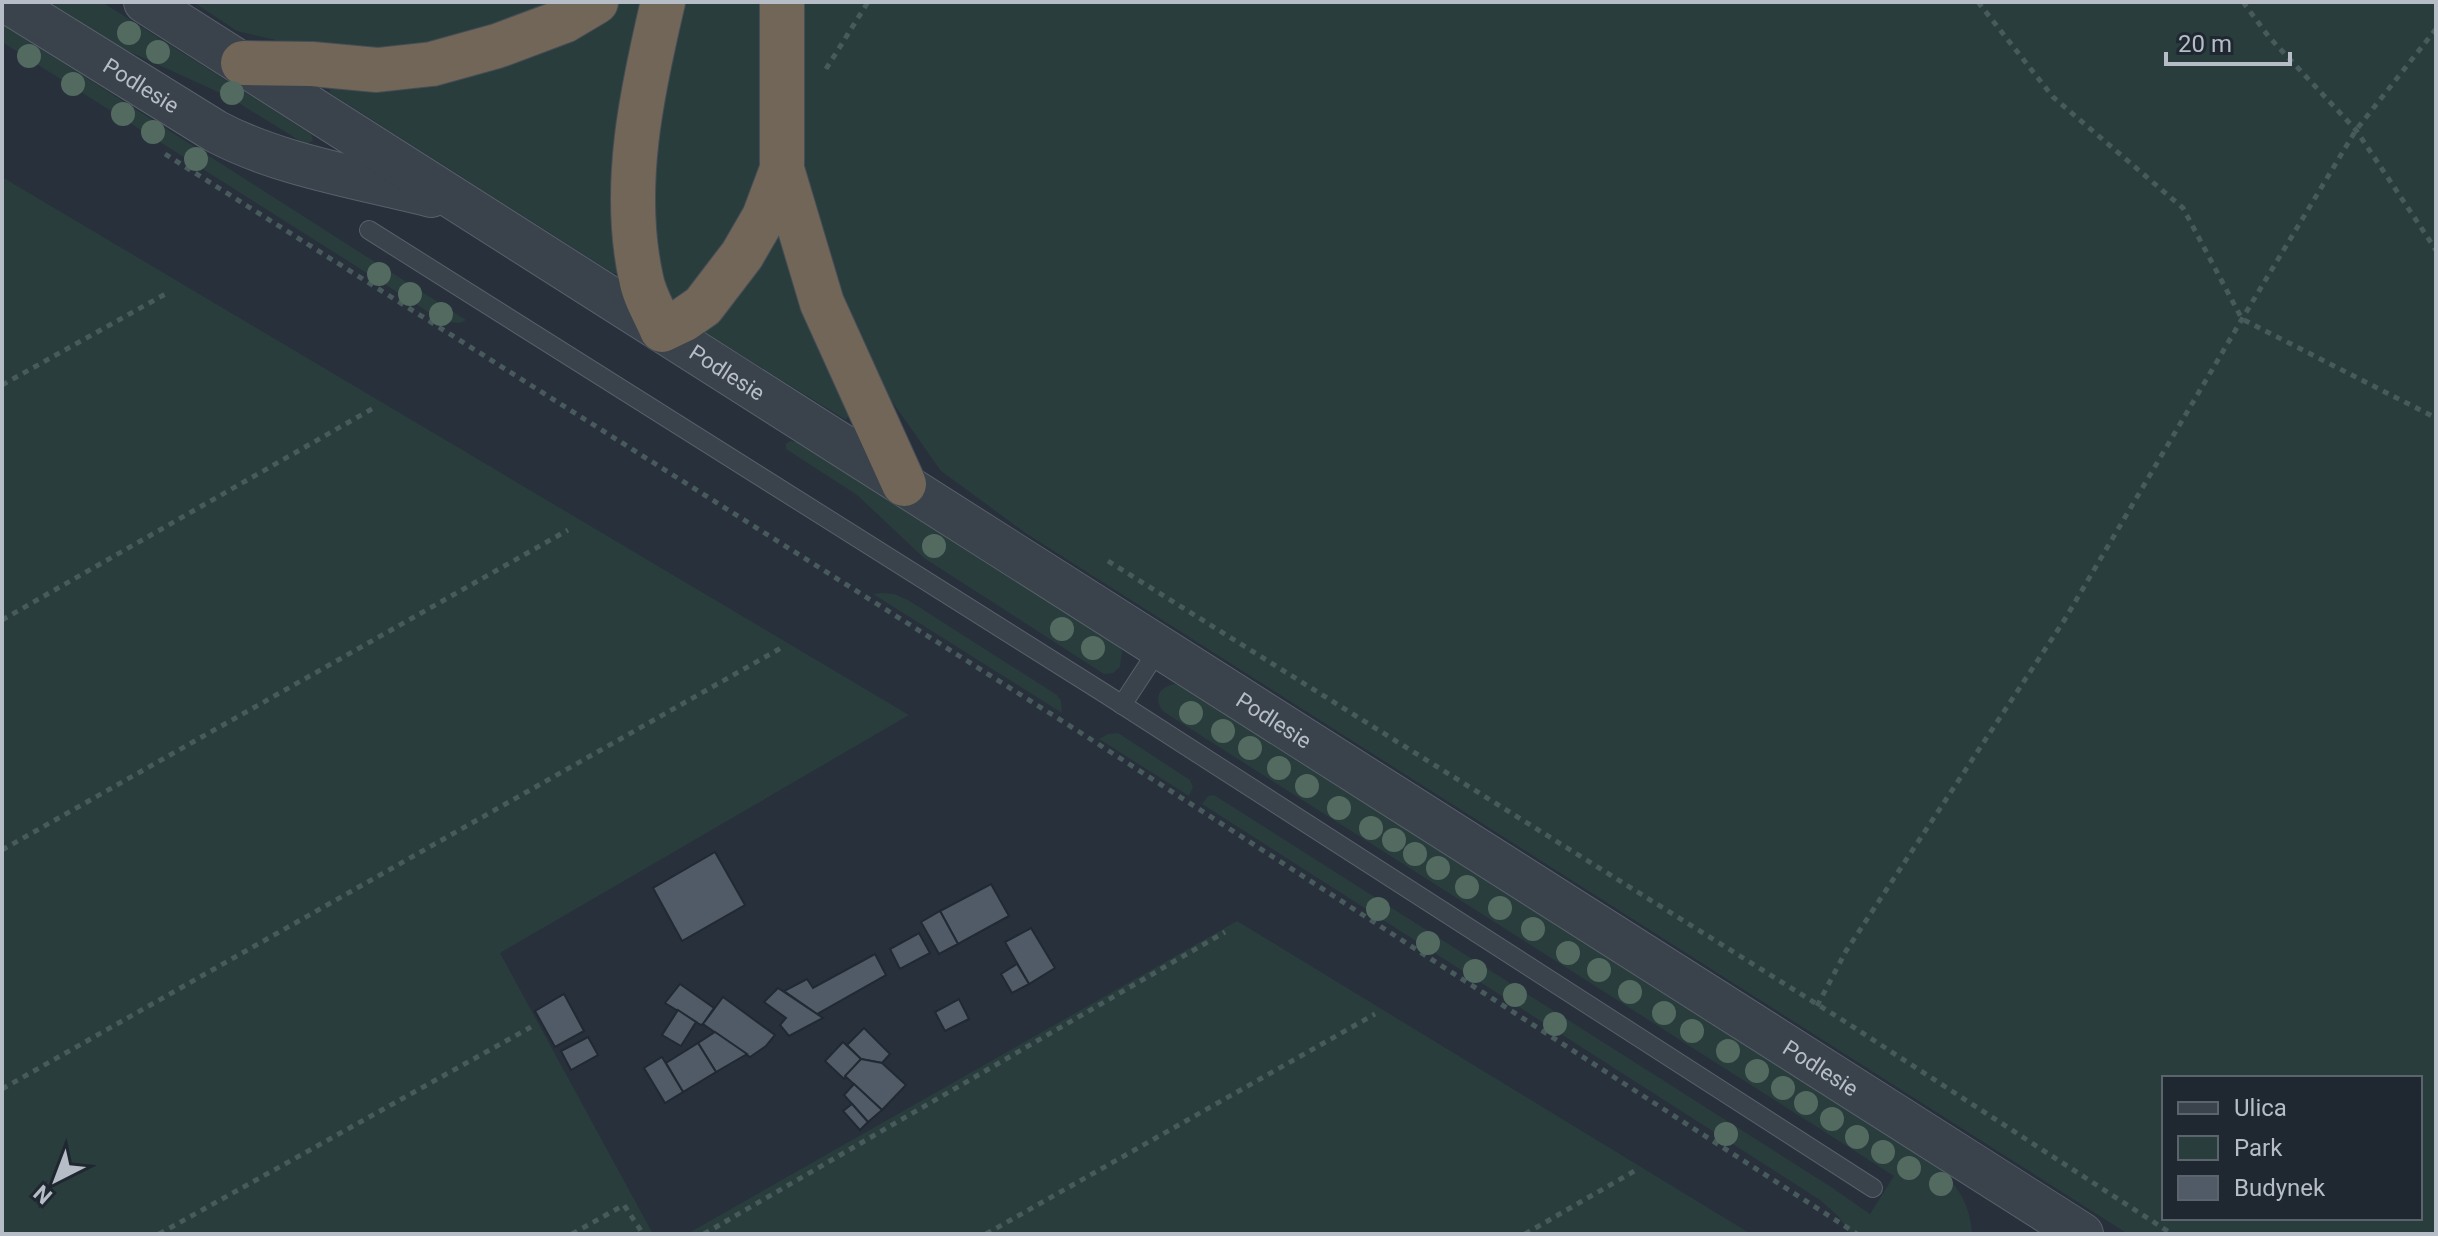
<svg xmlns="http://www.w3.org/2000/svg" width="2438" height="1236" viewBox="0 0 2438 1236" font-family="Roboto,sans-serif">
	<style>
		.green { fill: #2a3d3d; fill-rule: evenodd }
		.building { fill: #505b67; stroke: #212933; stroke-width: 2 }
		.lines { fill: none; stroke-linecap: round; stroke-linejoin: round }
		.service-casing { stroke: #58606a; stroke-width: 20 }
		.tertiary-casing { stroke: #58606a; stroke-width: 44 }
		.motorway-casing { stroke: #454d57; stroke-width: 46 }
		.path { stroke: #485a5b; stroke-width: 5; stroke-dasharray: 6 6; stroke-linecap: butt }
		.service { stroke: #3a424c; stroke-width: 18 }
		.tertiary { stroke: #3a424c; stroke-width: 42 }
		.motorway { stroke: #716658; stroke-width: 44 }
		.tree { fill: #536a60 }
		.labels { text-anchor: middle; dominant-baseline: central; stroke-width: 8; stroke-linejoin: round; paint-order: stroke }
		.street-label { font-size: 22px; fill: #b6bdc7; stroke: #1f2731 }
	</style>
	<rect width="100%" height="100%" fill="#27303b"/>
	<g class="green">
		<path d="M48 2H102L311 134 313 141 305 144 227 96 119 47Z"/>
		<path d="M193 2H561L424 46 368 49 297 45 237 31Z"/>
		<path d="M620 2H648L623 274 613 273 330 93 329 85 587 29Z"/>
		<path d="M680 2H765L761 176 739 227 703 277 668 308 650 198 659 66Z"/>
		<path d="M800 2H2436V1234H2128L1027 534 941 471 874 376 815 237 801 150ZM2164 1078H2420V1218H2164Z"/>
		<path d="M2 24 466 320C457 326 447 321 438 318L2 42Z"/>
		<path d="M2 177 909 715 500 953 653 1234H2Z"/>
		<path d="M776 219 852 411 846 420 704 332 736 291Z"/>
		<path d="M790 441 797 442 1117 645 1122 651 1120 667 1113 673 1104 674 924 558 857 495 786 449V444Z"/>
		<path d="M882 593 894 594 908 600 1057 695 1061 701 1062 713 873 594Z"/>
		<path d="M1174 684 1179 685 1926 1156C1952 1179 1970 1198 1972 1234H1851L1838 1216 1820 1200 1202 804 1208 796 1214 795 1831 1187 1870 1214 1894 1176 1164 712C1153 700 1158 687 1174 684Z"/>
		<path d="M1118 733 1190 780 1193 787 1189 796 1099 739 1108 734Z"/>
		<path d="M1237 921 1751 1234H687Z"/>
	</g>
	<g class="building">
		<path d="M715 852 745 905 682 941 653 888Z"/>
		<path d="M991 884 1009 916 958 944 940 911Z"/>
		<path d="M940 911 958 944 939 954 921 922Z"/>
		<path d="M1031 928 1055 968 1029 984 1005 942Z"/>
		<path d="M919 933 930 953 900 969 890 949Z"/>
		<path d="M875 954 886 975 817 1014 784 991 807 979 813 988Z"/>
		<path d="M1017 964 1029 984 1012 993 1001 974Z"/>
		<path d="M680 984 714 1008 703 1024 701 1025 665 1003Z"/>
		<path d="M778 988 823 1018 789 1036 780 1025 786 1018 764 1002Z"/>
		<path d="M564 994 584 1031 555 1047 535 1011Z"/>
		<path d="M723 997 775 1035 766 1046 750 1057 703 1024Z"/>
		<path d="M959 999 969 1019 945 1031 935 1012Z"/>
		<path d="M678 1010 696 1022 681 1046 662 1035Z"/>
		<path d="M864 1028 890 1054 882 1063 861 1059 847 1045Z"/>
		<path d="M715 1032 747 1054 716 1072 698 1043Z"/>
		<path d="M588 1037 598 1055 571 1070 561 1051Z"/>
		<path d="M843 1042 861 1059 844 1079 825 1061Z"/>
		<path d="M698 1043 716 1072 683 1092 666 1063Z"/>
		<path d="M662 1057 683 1092 665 1103 644 1068Z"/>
		<path d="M861 1059 882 1063 906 1085 882 1110 845 1076Z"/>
		<path d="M854 1084 882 1110 868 1122 844 1095Z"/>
		<path d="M852 1104 868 1122 860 1130 843 1111Z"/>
	</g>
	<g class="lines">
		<defs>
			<g id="service">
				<path d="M369 230 1104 693 1873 1188"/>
				<path d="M1122 705 1160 647"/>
			</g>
			<g id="tertiary">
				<path id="s1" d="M7 2 215 131C278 165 361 178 431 196"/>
				<path id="s2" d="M145 2 2082 1234"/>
			</g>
			<g id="motorway">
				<path d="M663 2C642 91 621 187 641 278 644 296 655 313 662 330L683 320 703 306 742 255 764 217 782 169V2"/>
				<path d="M243 63 312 64 377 70 432 64 497 46 564 21 596 2"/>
				<path d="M782 169 822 303 904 484"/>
			</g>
		</defs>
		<use href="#service" class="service-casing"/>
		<use href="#tertiary" class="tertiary-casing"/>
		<use href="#motorway" class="motorway-casing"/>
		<g class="path">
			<path d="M1978 2 2053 97 2183 208 2242 319 2436 418"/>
			<path d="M2243 2 2269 37 2356 130 2436 250"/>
			<path d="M826 69 868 2"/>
			<path d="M165 154 1078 731 1857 1234"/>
			<path d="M2 385 169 292"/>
			<path d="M1108 561 1844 1021 2172 1234"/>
			<path d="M2 620 377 406"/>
			<path d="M2 850 568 530"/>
			<path d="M1817 1006 1846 951 2065 619 2242 319 2356 130 2436 29"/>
			<path d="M2 1089 781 648"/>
			<path d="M159 1234 531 1027"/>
			<path d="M572 1234 624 1205 643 1234"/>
			<path d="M704 1234 1225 932"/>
			<path d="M986 1234 1375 1014"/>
			<path d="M1525 1234 1636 1170"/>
		</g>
		<use href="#service" class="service"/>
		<use href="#tertiary" class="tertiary"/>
		<use href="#motorway" class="motorway"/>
	</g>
	<g class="tree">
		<circle cx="129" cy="33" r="12"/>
		<circle cx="158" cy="52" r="12"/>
		<circle cx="29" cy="56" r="12"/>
		<circle cx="73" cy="84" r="12"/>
		<circle cx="232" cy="93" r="12"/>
		<circle cx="123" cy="114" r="12"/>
		<circle cx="153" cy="132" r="12"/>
		<circle cx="196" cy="159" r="12"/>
		<circle cx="379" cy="274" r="12"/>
		<circle cx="410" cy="294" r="12"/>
		<circle cx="441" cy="314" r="12"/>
		<circle cx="934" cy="546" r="12"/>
		<circle cx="1062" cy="629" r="12"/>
		<circle cx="1093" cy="648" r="12"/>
		<circle cx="1191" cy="713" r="12"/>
		<circle cx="1223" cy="731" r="12"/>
		<circle cx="1250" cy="748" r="12"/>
		<circle cx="1279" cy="768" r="12"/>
		<circle cx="1307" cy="786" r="12"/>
		<circle cx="1339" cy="808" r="12"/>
		<circle cx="1371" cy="828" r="12"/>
		<circle cx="1394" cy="840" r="12"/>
		<circle cx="1415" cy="854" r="12"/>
		<circle cx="1438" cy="868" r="12"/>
		<circle cx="1467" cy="887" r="12"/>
		<circle cx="1500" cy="908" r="12"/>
		<circle cx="1378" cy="909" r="12"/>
		<circle cx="1533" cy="929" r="12"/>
		<circle cx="1428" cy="943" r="12"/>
		<circle cx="1568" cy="953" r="12"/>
		<circle cx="1599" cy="970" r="12"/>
		<circle cx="1475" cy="971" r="12"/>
		<circle cx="1630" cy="992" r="12"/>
		<circle cx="1515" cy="995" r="12"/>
		<circle cx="1664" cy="1013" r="12"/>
		<circle cx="1555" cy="1024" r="12"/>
		<circle cx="1692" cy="1031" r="12"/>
		<circle cx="1728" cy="1051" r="12"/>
		<circle cx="1757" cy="1071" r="12"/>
		<circle cx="1783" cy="1088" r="12"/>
		<circle cx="1806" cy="1103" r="12"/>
		<circle cx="1832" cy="1119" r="12"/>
		<circle cx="1726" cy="1134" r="12"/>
		<circle cx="1857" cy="1137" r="12"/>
		<circle cx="1883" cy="1152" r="12"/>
		<circle cx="1909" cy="1168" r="12"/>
		<circle cx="1941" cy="1184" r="12"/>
	</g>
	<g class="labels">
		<g class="street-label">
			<text stroke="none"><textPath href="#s1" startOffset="158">Podlesie</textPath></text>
			<text stroke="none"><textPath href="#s2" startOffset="690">Podlesie</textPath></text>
			<text stroke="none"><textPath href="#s2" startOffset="1338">Podlesie</textPath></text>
			<text stroke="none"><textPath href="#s2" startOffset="1986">Podlesie</textPath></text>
		</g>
	</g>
	<rect width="2438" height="1236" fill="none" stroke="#b6bdc7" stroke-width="8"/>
	<rect x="2162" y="1076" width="260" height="144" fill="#1f2731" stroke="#5b636d" stroke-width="2"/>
	<rect x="2178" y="1102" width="40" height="12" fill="#3a424c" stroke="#5b636d" stroke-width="2"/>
	<text x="2234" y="1116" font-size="24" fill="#b6bdc7">Ulica</text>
	<rect x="2178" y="1136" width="40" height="24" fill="#2a3d3d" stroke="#5b636d" stroke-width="2"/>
	<text x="2234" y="1156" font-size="24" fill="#b6bdc7">Park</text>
	<rect x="2178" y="1176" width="40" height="24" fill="#505b67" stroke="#5b636d" stroke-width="2"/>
	<text x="2234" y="1196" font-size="24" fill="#b6bdc7">Budynek</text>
	<g transform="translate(56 1180) rotate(222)" stroke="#1f2731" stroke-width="6" paint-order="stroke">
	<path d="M0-6L14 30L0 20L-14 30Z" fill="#b6bdc7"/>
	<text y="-12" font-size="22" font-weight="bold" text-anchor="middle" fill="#b6bdc7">N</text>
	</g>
	<path d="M2166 52v12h124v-12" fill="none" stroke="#b6bdc7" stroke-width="4"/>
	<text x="2178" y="52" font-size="24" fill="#b6bdc7" stroke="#1f2731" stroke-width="6" paint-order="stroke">20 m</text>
</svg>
